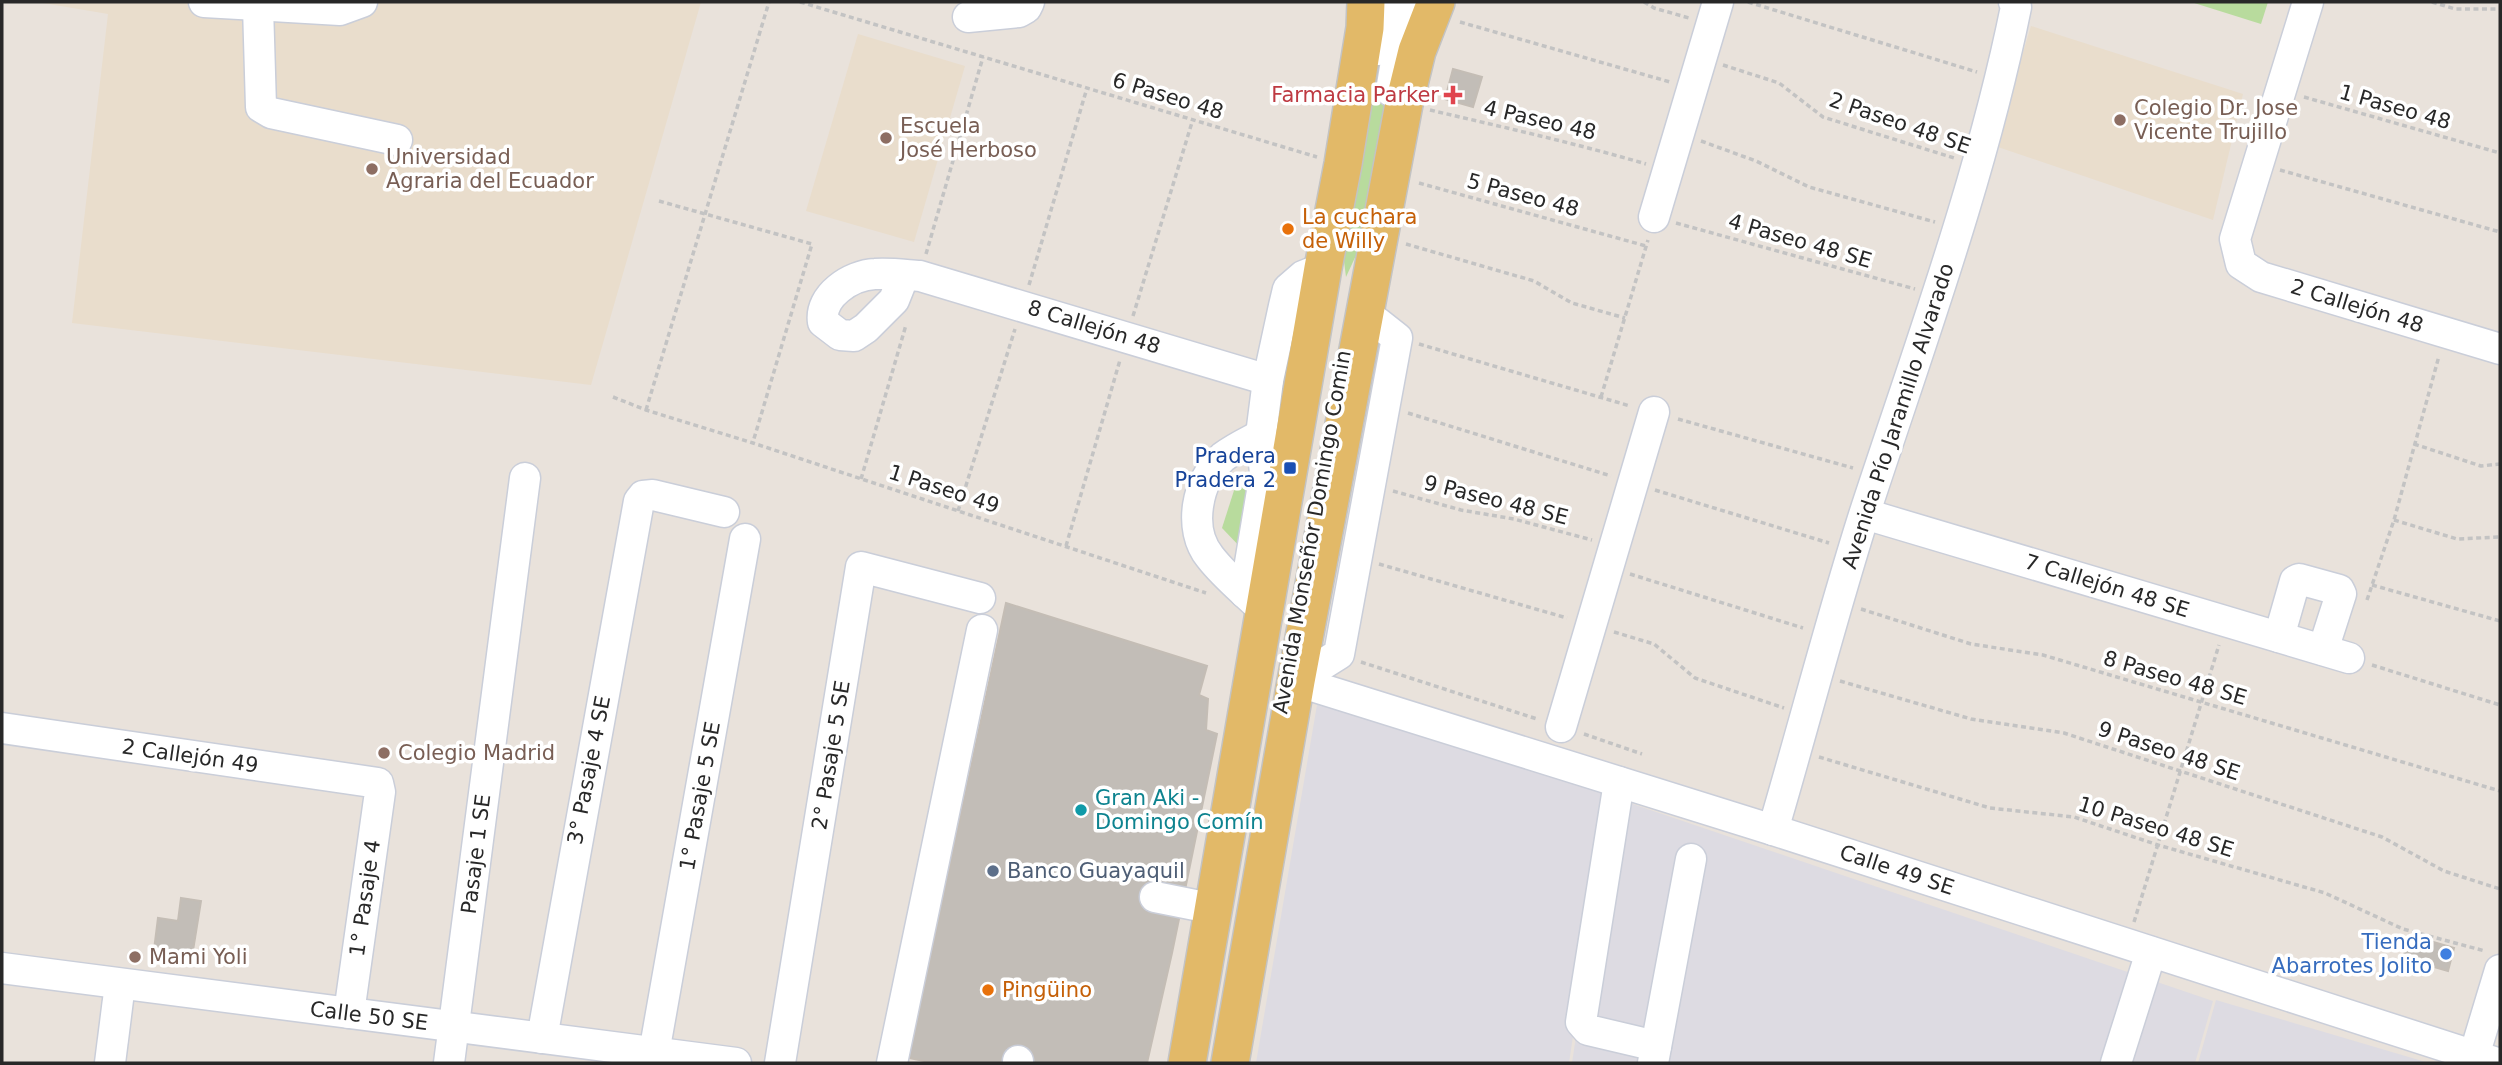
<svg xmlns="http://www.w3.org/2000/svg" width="2502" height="1065" viewBox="0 0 2502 1065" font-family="'DejaVu Sans',sans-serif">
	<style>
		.industrial { fill: #dddbe2 }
		.education { fill: #e9ddcc }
		.green { fill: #b8db9d }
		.building { fill: #c2bdb7; stroke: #c4bdb5; stroke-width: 2 }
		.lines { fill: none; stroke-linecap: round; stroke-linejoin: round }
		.minor-casing { stroke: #caced9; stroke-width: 33 }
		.major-casing { stroke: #c3c3c3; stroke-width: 40 }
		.path { stroke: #c3c3c3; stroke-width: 3.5; stroke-dasharray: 5 3.5; stroke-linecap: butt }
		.minor { stroke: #fff; stroke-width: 30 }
		.major { stroke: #e2b968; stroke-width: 37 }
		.health-dot { fill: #e0444e; stroke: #fff; stroke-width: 2.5 }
		.education-dot { fill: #8d6e63; stroke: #fff; stroke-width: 2.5 }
		.food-dot { fill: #e8710a; stroke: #fff; stroke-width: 2.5 }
		.transit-dot { fill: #1a4fb4; stroke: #fff; stroke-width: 2.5 }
		.culture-dot { fill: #0f9aa8; stroke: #fff; stroke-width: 2.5 }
		.service-dot { fill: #5c6f8a; stroke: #fff; stroke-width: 2.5 }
		.shop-dot { fill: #3f7fe0; stroke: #fff; stroke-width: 2.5 }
		.labels { text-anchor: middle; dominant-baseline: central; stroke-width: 7; stroke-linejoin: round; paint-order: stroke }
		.health-label { font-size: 21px; fill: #be3a42; stroke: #fff; text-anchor: end }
		.street-label { font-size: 21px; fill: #282828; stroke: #fff }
		.education-label { font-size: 21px; fill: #785e54; stroke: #fff; text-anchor: start }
		.food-label { font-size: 21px; fill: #c56008; stroke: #fff; text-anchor: start }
		.transit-label { font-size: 21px; fill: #164399; stroke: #fff; text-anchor: end }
		.culture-label { font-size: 21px; fill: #0d838f; stroke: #fff; text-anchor: start }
		.service-label { font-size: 21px; fill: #4e5e75; stroke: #fff; text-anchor: start }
		.shop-label { font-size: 21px; fill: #366cbe; stroke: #fff; text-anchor: end }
	</style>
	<rect width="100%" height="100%" fill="#e9e2db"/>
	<g class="industrial">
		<path d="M1318 699 1609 793 1569 1063H1256Z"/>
		<path d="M1612 797 2213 1001 2195 1063H1572Z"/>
		<path d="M2216 1000 2429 1063H2198Z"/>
	</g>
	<g class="education">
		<path d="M37 2H701L591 385 72 323 108 14Z"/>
		<path d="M2031 26 2243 94 2213 220 1995 146Z"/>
		<path d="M858 34 965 66 914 242 806 211Z"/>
	</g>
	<g class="green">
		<path d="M1409 2 1358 251 1346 277 1343 253 1382 44Z"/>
		<path d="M2191 2H2268L2261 24Z"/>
		<path d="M1258 468 1243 550 1222 528 1238 478Z"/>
	</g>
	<g class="building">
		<path d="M1453 69 1482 77 1473 107 1445 99Z"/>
		<path d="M1006 603 1207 666 1199 695 1208 699 1206 730 1217 734 1172 953 1147 1063H934L909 1058Z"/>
		<path d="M181 898 201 901 191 963 153 958 158 918 178 921Z"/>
		<path d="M2409 935 2454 948 2448 971 2403 958Z"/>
	</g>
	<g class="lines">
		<defs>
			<g id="minor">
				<path d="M204 2 340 10 362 2"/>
				<path d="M2308 2 2235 239 2241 264 2261 277 2500 349"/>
				<path d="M258 6 261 107 271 113 397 140"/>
				<path d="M968 17 1019 12 1026 8 1029 2"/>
				<path d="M1379 50 1385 2"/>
				<path d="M1391 91 1400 38 1411 2"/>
				<path d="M1654 217 1718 2"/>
				<path d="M904 275 894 300 866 328 854 336 840 335 823 322C819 296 851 275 875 274 890 273 905 275 920 276L1268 380"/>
				<path d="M1865 514 2349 658"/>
				<path d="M1245 593 1265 473 1261 435 1268 380 1284 306 1288 289 1303 276 1323 268"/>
				<path d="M1257 604C1241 589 1223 574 1210 557 1187 529 1197 480 1223 457 1235 448 1248 442 1261 435"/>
				<path d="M2279 637 2295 581 2299 579 2339 590 2341 594 2323 650"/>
				<path d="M1296 681 1773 830 2497 1063"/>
				<path d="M1296 681 1339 654 1397 338 1364 312"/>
				<path d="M1561 727 1654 412"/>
				<path d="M2 728 378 783 380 792 349 1013"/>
				<path d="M1619 782 1581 1022 1588 1030 1656 1046"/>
				<path d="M1773 830C1804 725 1831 619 1864 515 1919 347 1981 180 2016 7L2014 2"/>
				<path d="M1155 897 1215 909"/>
				<path d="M2 968 736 1063"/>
				<path d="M542 1038 639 501 643 496 653 495 724 512"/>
				<path d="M654 1053 745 539"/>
				<path d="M2474 1056 2500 970"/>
				<path d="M110 1063 120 984"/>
				<path d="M449 1063 525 478"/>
				<path d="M780 1063 861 567 980 598"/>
				<path d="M892 1063 982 630"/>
				<path d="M1018 1063V1061"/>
				<path d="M1653 1063 1691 859"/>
				<path d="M2116 1063 2151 952"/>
			</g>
			<g id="major">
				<path d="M1187 1063 1323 268 1343 164 1365 28 1366 2"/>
				<path d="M1230 1063 1296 681 1404 104 1417 51 1436 2"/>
			</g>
		</defs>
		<use href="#minor" class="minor-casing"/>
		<use href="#major" class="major-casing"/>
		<g class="path">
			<path d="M800 2 1317 157"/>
			<path d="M1644 2 1654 8 1689 18"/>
			<path d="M1748 2 1977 72"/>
			<path d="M2432 2 2455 9H2500"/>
			<path d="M1460 22 1670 82"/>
			<path d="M1723 65 1779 83 1823 117 1954 158"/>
			<path d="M2304 97 2500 153"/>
			<path d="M1430 110C1502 127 1575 143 1646 164"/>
			<path d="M1701 141 1756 161 1809 187 1935 222"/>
			<path d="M2280 170 2500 232"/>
			<path d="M1419 183 1646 246"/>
			<path d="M659 201 812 244 753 442"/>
			<path d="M1676 223 1915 289"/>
			<path d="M1406 244 1534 281 1572 303 1625 318"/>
			<path d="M926 254 983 57"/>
			<path d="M1029 285 1087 88"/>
			<path d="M1133 316 1193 119"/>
			<path d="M1419 344 1630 406"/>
			<path d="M613 397 646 410 753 443 1206 593"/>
			<path d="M1601 397 1648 240"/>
			<path d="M646 410 769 2"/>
			<path d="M1408 413 1611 476"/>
			<path d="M1678 419 1853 468"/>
			<path d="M2414 444 2481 466 2500 464"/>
			<path d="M861 479 906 325"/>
			<path d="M1655 490 1829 543"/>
			<path d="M1393 491 1461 510 1514 519 1592 540"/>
			<path d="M958 511 1015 329"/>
			<path d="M2394 520 2457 539 2500 537"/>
			<path d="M1066 546 1120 360"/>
			<path d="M1379 564 1567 618"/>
			<path d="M1630 574 1803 628"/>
			<path d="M2372 585 2500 621"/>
			<path d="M2367 600 2394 520 2439 356"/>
			<path d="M1861 609 1971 644 2043 655 2500 791"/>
			<path d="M1614 632 1654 644 1695 678 1784 708"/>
			<path d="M1361 662 1537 719"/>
			<path d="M2372 665 2500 705"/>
			<path d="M1840 681 1971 719 2064 733 2382 837 2444 871 2500 889"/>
			<path d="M1584 734 1642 754"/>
			<path d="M1819 757 1990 808 2074 817 2158 845 2325 893 2403 929 2485 951"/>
			<path d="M2134 922 2219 645"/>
		</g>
		<use href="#minor" class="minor"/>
		<use href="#major" class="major"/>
	</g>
	<path class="health-dot" d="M1449.5 84.5h7v7h7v7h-7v7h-7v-7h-7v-7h7z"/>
	<g class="education-dot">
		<circle cx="2120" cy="120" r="7"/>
		<circle cx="886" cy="138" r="7"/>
		<circle cx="372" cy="169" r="7"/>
		<circle cx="384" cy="753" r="7"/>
		<circle cx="135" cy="957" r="7"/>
	</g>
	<g class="food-dot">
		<circle cx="1288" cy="229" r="7"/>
		<circle cx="988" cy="990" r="7"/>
	</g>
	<rect class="transit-dot" x="1283" y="461" width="14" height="14" rx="3.5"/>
	<circle class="culture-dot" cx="1081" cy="810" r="7"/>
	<circle class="service-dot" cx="993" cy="871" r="7"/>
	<circle class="shop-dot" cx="2446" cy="954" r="7"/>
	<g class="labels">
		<g class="health-label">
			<text x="1439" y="95">Farmacia Parker</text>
		</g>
		<g class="street-label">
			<text transform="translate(1168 96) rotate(17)">6 Paseo 48</text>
			<text transform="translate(2395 107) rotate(16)">1 Paseo 48</text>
			<text transform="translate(1540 120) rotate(13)">4 Paseo 48</text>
			<text transform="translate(1900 123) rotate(19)">2 Paseo 48 SE</text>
			<text transform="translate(1523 195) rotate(15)">5 Paseo 48</text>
			<text transform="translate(1800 241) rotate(16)">4 Paseo 48 SE</text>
			<text transform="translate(2357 306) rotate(17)">2 Callejón 48</text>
			<text transform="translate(1094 327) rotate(17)">8 Callejón 48</text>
			<text transform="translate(1898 416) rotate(-72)">Avenida Pío Jaramillo Alvarado</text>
			<text transform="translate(944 489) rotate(18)">1 Paseo 49</text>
			<text transform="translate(1496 500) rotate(14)">9 Paseo 48 SE</text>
			<text transform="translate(1312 532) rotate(-80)">Avenida Monseñor Domingo Comin</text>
			<text transform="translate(2107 586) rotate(17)">7 Callejón 48 SE</text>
			<text transform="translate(2175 678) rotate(16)">8 Paseo 48 SE</text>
			<text transform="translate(2169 751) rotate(18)">9 Paseo 48 SE</text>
			<text transform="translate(831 755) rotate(-81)">2° Pasaje 5 SE</text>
			<text transform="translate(190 756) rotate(8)">2 Callejón 49</text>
			<text transform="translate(589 770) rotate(-79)">3° Pasaje 4 SE</text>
			<text transform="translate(700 796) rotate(-80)">1° Pasaje 5 SE</text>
			<text transform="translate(2156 827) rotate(17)">10 Paseo 48 SE</text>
			<text transform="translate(476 854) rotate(-83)">Pasaje 1 SE</text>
			<text transform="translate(1897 870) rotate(18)">Calle 49 SE</text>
			<text transform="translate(365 898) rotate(-82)">1° Pasaje 4</text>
			<text transform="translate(369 1016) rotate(7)">Calle 50 SE</text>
		</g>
		<g class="education-label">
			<text x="2134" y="108">Colegio Dr. Jose<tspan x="2134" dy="24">Vicente Trujillo</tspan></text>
			<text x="900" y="126">Escuela<tspan x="900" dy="24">José Herboso</tspan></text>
			<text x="386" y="157">Universidad<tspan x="386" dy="24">Agraria del Ecuador</tspan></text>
			<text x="398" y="753">Colegio Madrid</text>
			<text x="149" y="957">Mami Yoli</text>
		</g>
		<g class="food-label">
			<text x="1302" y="217">La cuchara<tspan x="1302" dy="24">de Willy</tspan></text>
			<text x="1002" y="990">Pingüino</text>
		</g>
		<g class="transit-label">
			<text x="1276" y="456">Pradera<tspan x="1276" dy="24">Pradera 2</tspan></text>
		</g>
		<g class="culture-label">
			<text x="1095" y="798">Gran Aki -<tspan x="1095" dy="24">Domingo Comín</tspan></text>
		</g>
		<g class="service-label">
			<text x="1007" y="871">Banco Guayaquil</text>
		</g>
		<g class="shop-label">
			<text x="2432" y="942">Tienda<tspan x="2432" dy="24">Abarrotes Jolito</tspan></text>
		</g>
	</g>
	<rect width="2502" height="1065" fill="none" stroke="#282828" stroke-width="7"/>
</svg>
